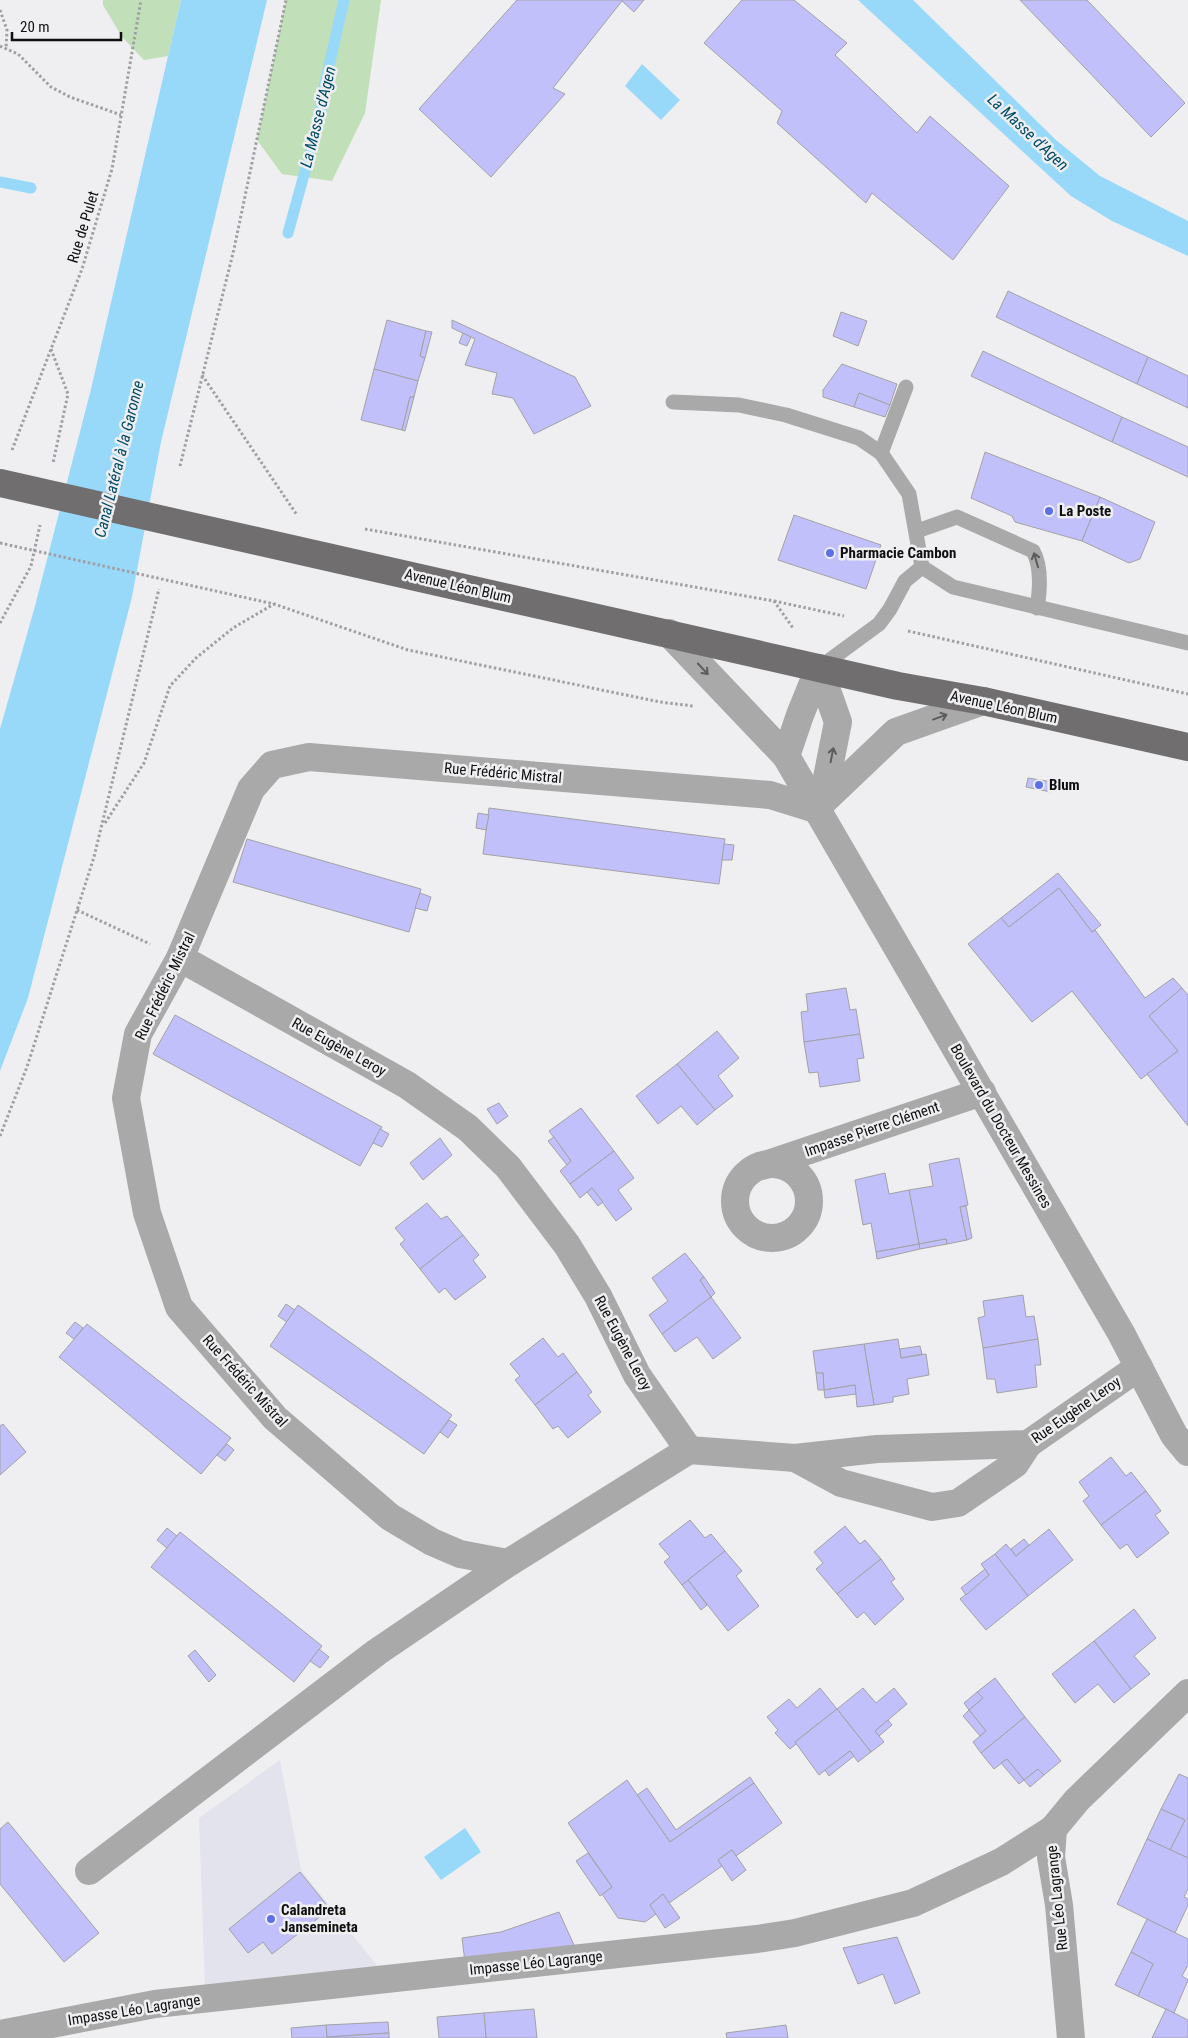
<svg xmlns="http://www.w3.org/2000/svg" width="1188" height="2038" viewBox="0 0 1188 2038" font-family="'Roboto Condensed',sans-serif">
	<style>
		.built { fill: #e3e3ee }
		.green { fill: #c1dfb8 }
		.water { fill: #98d9fa }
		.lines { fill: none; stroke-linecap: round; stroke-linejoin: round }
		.stream { stroke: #98d9fa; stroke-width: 11 }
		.building { fill: #c2c0fa; stroke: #a2a2a5 }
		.path { stroke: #a0a0a3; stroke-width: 3; stroke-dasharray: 2.5 2.5; stroke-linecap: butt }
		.service { stroke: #aaa9a9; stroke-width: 15 }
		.minor { stroke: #aaa9a9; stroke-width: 28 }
		.primary { stroke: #716e6f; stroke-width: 28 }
		.oneway { stroke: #5c5c5c }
		.poi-dot { fill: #5c71e8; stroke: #efeff2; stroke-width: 2 }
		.labels { text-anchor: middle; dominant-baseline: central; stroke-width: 5; stroke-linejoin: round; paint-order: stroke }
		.street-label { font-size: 15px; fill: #0f0f10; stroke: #efeff2 }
		.poi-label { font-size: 15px; font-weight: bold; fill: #0f0f10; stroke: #efeff2; text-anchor: start }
		.water-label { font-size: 16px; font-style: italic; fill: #004a65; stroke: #efeff2 }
	</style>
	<rect width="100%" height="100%" fill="#efeff2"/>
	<path class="built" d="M280 1760 301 1870 379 1968 205 1986 199 1818Z"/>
	<g class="green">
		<path d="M103 0H181L168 56 144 60 122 37 103 5Z"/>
		<path d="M286 0H381L365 113 332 181 282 174 257 140Z"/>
	</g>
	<g class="water">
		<path d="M181 0H267L161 442 132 597 28 998 0 1071V729L35 606 91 389Z"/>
		<path d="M858 0H913L1056 140 1100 176 1188 221V256L1112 221 1071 196Z"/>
		<path d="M642 64 680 100 661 120 625 86Z"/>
		<path d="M465 1828 481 1852 441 1880 424 1857Z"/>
	</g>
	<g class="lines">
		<g class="stream">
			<path d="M0 182 31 188"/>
			<path d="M288 233 321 113 322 96 344 0"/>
		</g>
	</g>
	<g class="building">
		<path d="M517 0H644L634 12 622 1 553 88 565 94 491 177 419 109Z"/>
		<path d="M742 0H794L847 43 835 55 917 133 930 116 1009 186 953 260 872 193 866 203 777 123 782 111 704 43Z"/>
		<path d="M1020 0H1087L1185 103 1151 137Z"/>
		<path d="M1008 291 1148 357 1137 384 996 317Z"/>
		<path d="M841 312 867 321 858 346 833 336Z"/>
		<path d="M387 320 426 331 420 356 425 358 418 381 374 369Z"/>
		<path d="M452 320 575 377 591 406 534 434 513 398 492 394 497 373 465 365 475 339 452 328Z"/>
		<path d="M426 331 432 332 425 358 420 356Z"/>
		<path d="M463 333 471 337 467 346 459 343Z"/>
		<path d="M983 351 1122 417 1112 442 971 376Z"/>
		<path d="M1148 357 1188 376V408L1137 384Z"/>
		<path d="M842 364 897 384 890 405 859 393 854 407 823 397V390Z"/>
		<path d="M374 369 418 381 414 397H410L402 430 361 420Z"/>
		<path d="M859 393 890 405 885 417 854 407Z"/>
		<path d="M410 397H414L405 431 402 430Z"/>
		<path d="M1122 417 1188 447V477L1112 442Z"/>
		<path d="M985 452 1100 497 1082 541 1015 522 1012 516 971 498Z"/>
		<path d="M1100 497 1155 522 1140 559 1129 563 1082 541Z"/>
		<path d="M794 515 881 545 866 589 778 560Z"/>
		<path d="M1028 778 1053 782 1051 792 1026 787Z"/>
		<path d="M489 808 725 839 719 884 483 854Z"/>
		<path d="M478 813 489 815 486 830 476 828Z"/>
		<path d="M247 839 421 889 409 932 233 882Z"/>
		<path d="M724 844 734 845 732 860H722Z"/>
		<path d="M1058 873 1101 925 1092 932 1059 888 1009 927 1001 918Z"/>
		<path d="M1059 888 1092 932 1095 930 1145 998 1173 978 1182 988 1149 1016 1178 1051 1141 1079 1072 991 1032 1022 968 944 1001 918 1009 927Z"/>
		<path d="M420 893 431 897 427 911 415 908Z"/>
		<path d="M846 988 850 1010 856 1009 860 1034 804 1042 801 1012 808 1011 806 994Z"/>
		<path d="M1182 988 1188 995V1126L1147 1074 1178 1051 1149 1016Z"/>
		<path d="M175 1015 382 1127 360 1166 153 1054Z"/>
		<path d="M717 1031 739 1058 718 1076 733 1096 715 1110 677 1064Z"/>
		<path d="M860 1034 864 1058 857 1059 860 1081 820 1087 818 1072 809 1073 804 1042Z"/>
		<path d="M677 1064 715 1110 697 1125 681 1106 658 1124 636 1096Z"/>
		<path d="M499 1103 508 1116 497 1124 487 1109Z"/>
		<path d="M581 1108 614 1151 570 1184 560 1171 571 1161 549 1131Z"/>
		<path d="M380 1129 389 1134 382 1147 373 1143Z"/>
		<path d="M554 1137 571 1161 567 1165 548 1141Z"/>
		<path d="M440 1138 452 1155 423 1180 410 1163Z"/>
		<path d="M614 1151 634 1178 618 1190 632 1209 616 1221 592 1188 580 1198 570 1184Z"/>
		<path d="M959 1158 968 1205 960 1207 967 1240 947 1244 946 1239 919 1244 909 1190 933 1186 929 1164Z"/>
		<path d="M885 1173 889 1194 909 1190 919 1244 876 1252 871 1223 863 1225 855 1180Z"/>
		<path d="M592 1188 603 1202 598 1206 587 1192Z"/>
		<path d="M427 1203 441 1219 447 1216 463 1235 420 1269 400 1244 405 1240 395 1228Z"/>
		<path d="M966 1206 972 1238 967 1240 960 1207Z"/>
		<path d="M463 1235 479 1255 473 1260 486 1277 455 1300 445 1288 439 1293 420 1269Z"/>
		<path d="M946 1239 947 1244 920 1249 919 1244Z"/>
		<path d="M919 1244 920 1249 877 1259 876 1252Z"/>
		<path d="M685 1253 704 1277 700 1280 711 1297 662 1334 649 1315 668 1301 652 1278Z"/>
		<path d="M704 1277 715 1293 711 1297 700 1280Z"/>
		<path d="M1023 1295 1026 1317 1034 1316 1038 1339 983 1348 978 1318 985 1316 983 1301Z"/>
		<path d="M711 1297 741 1338 713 1359 697 1337 675 1352 662 1334Z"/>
		<path d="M286 1304 295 1310 287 1322 278 1316Z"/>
		<path d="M298 1305 452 1415 424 1454 270 1346Z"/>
		<path d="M75 1322 83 1328 74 1339 66 1333Z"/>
		<path d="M87 1324 231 1438 201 1474 59 1357Z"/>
		<path d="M543 1338 558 1357 563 1353 577 1372 535 1405 515 1380 520 1376 510 1364Z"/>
		<path d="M898 1339 901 1358 926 1354 929 1375 907 1379 909 1394 893 1397V1402L874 1405 864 1344Z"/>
		<path d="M1038 1339 1041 1365H1035L1037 1387 997 1393 995 1379H987L983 1348Z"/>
		<path d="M864 1344 874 1405 857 1407 855 1385 824 1390 823 1373H816L813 1351Z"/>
		<path d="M920 1346 922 1354 901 1358 900 1349Z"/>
		<path d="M577 1372 592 1392 588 1395 601 1412 568 1438 558 1426 553 1429 535 1405Z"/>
		<path d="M816 1373H823L824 1390H818Z"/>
		<path d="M855 1385 856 1394 825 1398 824 1390Z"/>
		<path d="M449 1420 457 1425 448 1438 440 1432Z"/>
		<path d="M3 1424 26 1452 0 1475V1426Z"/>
		<path d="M227 1444 234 1450 225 1461 217 1455Z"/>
		<path d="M1111 1457 1126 1476 1131 1472 1146 1491 1101 1525 1083 1501 1089 1496 1079 1482Z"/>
		<path d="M1146 1491 1161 1511 1155 1515 1169 1533 1137 1558 1127 1544 1120 1549 1101 1525Z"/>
		<path d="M690 1520 705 1538 711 1534 725 1551 682 1585 664 1562 670 1557 659 1544Z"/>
		<path d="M845 1526 860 1544 865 1540 881 1559 837 1594 816 1569 823 1563 814 1552Z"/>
		<path d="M167 1528 177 1536 167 1548 157 1540Z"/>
		<path d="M1049 1529 1073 1560 1028 1596 995 1554 1006 1544 1016 1556Z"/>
		<path d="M180 1532 322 1646 294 1682 151 1567Z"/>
		<path d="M1024 1539 1029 1545 1016 1556 1011 1549Z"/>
		<path d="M725 1551 742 1571 736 1576 759 1606 728 1631 688 1580Z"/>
		<path d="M995 1554 1028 1596 986 1630 960 1599 989 1575 981 1564Z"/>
		<path d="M881 1559 895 1579 891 1582 904 1599 875 1625 864 1612 857 1618 837 1594Z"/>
		<path d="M985 1569 989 1575 966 1595 961 1588Z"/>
		<path d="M688 1580 707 1605 701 1610 682 1585Z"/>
		<path d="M1134 1609 1156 1638 1134 1656 1150 1674 1131 1689 1094 1641Z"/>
		<path d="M1094 1641 1131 1689 1114 1703 1098 1684 1075 1703 1052 1674Z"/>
		<path d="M319 1649 329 1657 320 1668 310 1661Z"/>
		<path d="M195 1650 216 1675 209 1682 188 1656Z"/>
		<path d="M995 1678 1025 1717 981 1753 973 1742 986 1731 969 1710 983 1698 977 1692Z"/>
		<path d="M820 1688 837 1709 795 1742 796 1744 790 1749 775 1733 778 1730 767 1717 789 1699 797 1708Z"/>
		<path d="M863 1688 876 1703 894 1688 907 1704 875 1731 884 1742 871 1752 837 1709Z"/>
		<path d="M977 1692 983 1698 969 1710 964 1703Z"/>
		<path d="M837 1709 871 1752 858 1762 850 1751 819 1775 795 1742Z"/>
		<path d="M969 1710 986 1731 980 1736 963 1716Z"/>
		<path d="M1025 1717 1061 1761 1044 1775 1038 1769 1024 1780 1007 1759 994 1769 981 1753Z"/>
		<path d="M888 1720 892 1725 879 1736 875 1731Z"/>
		<path d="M850 1751 854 1756 829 1776 825 1770Z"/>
		<path d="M1007 1759 1024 1780 1019 1784 1001 1763Z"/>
		<path d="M1038 1769 1044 1775 1030 1787 1024 1780Z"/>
		<path d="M1179 1774 1188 1778V1858L1170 1850 1185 1820 1161 1809Z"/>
		<path d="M750 1777 754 1783 670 1842 637 1795 647 1788 676 1830Z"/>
		<path d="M627 1780 670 1842 754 1783 782 1823 736 1856 732 1850 718 1860 722 1866 669 1903 663 1894 650 1905 656 1914 645 1922 618 1918 602 1894 612 1887 568 1823Z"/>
		<path d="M1161 1809 1185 1820 1170 1850 1147 1839Z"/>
		<path d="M8 1822 99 1933 64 1962 0 1884V1829Z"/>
		<path d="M1147 1839 1188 1858V1889L1184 1897 1188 1899V1905L1175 1933 1117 1904Z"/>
		<path d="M732 1850 746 1870 732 1881 718 1860Z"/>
		<path d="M588 1853 612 1887 600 1896 576 1861Z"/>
		<path d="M300 1872 330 1909 272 1954 263 1942 248 1953 229 1929Z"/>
		<path d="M663 1894 680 1918 665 1928 650 1905Z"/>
		<path d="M559 1912 574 1945 547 1954 465 1962 462 1938 501 1932Z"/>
		<path d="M1147 1919 1188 1939V1965L1182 1976 1188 1980 1174 2013 1138 1996 1153 1964 1131 1952Z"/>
		<path d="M897 1937 920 1993 895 2004 883 1974 858 1984 843 1948Z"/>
		<path d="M1131 1952 1153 1964 1138 1996 1115 1985Z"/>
		<path d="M534 2009 537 2038H486L484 2013Z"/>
		<path d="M1166 2009 1188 2020V2038H1152Z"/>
		<path d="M484 2013 486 2038H439L437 2017Z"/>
		<path d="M388 2022 389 2033 327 2037 326 2025Z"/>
		<path d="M326 2025 327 2037 389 2033V2038H292L291 2028Z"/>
		<path d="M786 2025 788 2038H727L726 2033Z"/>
	</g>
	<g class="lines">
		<g class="path">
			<path d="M0 10 7 30 6 49"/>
			<path d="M0 46 18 54 51 87 70 97 121 115"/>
			<path d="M51 349 68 394 53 463"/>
			<path d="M202 375 297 515"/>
			<path d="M12 450 82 269 112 169 141 0"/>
			<path d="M180 466 234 249 286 0"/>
			<path d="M365 529 774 601 793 628"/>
			<path d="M0 543 274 604 408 650 660 702 693 706"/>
			<path d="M774 601 844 616"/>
			<path d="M0 623 31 566 40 525"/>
			<path d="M908 631 1188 694"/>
			<path d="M105 823 144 763 170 686 196 658 233 628 274 604"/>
			<path d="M77 910 150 944"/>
			<path d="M0 1136 27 1067 94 857 159 589"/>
		</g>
		<g class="service">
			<path d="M673 402 739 405 786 415 859 438 881 453 909 494 922 567"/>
			<path d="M881 453 906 387"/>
			<path d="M917 531 957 517 1033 551C1042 567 1040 590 1037 608"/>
			<path d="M819 668 879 624 890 609 905 581 922 567 953 587 1188 643"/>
		</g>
		<g class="minor">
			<path d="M669 633 786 756 1121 1333 1174 1435 1188 1452"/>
			<path d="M819 668 838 722 822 803"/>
			<path d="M786 756 800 715 819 668"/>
			<path d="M815 809 896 732 983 701"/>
			<path d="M180 958 407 1085 468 1128 508 1167 567 1245 598 1296 637 1375 689 1450 795 1458 877 1449 1028 1444 1139 1367"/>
			<circle cx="772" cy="1201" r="37"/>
			<path d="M762 1166 982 1092"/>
			<path d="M795 1458 841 1483 932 1507 958 1503 1015 1464 1028 1444"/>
			<path d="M508 1563 460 1554 432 1542 390 1517 275 1418 179 1307 147 1213 126 1098 138 1034 180 958 251 789 272 765 309 757 770 795 815 809"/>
			<path d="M89 1871 377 1652 508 1563 689 1450"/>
			<path d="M0 2034 155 2004 757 1939 795 1933 913 1903 1001 1862 1053 1829"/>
			<path d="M1071 2038 1059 1905 1051 1857 1053 1829 1077 1800 1188 1693"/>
		</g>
		<path class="primary" d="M0 483 898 686 983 701 1188 747"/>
	</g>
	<defs><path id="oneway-shaft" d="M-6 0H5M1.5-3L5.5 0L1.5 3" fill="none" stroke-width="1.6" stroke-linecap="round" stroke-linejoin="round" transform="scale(1.25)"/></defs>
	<g class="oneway">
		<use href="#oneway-shaft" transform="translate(1036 560) rotate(-106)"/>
		<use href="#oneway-shaft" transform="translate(703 669) rotate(47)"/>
		<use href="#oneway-shaft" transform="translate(940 717) rotate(-20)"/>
		<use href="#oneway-shaft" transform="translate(832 755) rotate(-79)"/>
	</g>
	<g class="poi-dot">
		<circle cx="1049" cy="511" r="5"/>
		<circle cx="830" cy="553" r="5"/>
		<circle cx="1039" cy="785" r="5"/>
		<circle cx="271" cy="1919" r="5"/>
	</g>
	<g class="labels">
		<g class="street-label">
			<text transform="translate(83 227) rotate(-73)">Rue de Pulet</text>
			<text transform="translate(458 586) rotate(13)">Avenue Léon Blum</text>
			<text transform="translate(1004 707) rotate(12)">Avenue Léon Blum</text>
			<text transform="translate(503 773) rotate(5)">Rue Frédéric Mistral</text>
			<text transform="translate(165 986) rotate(-64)">Rue Frédéric Mistral</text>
			<text transform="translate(339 1047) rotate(29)">Rue Eugène Leroy</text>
			<text transform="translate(1001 1126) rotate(60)">Boulevard du Docteur Messines</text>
			<text transform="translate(872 1129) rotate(-19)">Impasse Pierre Clément</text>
			<text transform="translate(623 1343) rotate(62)">Rue Eugène Leroy</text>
			<text transform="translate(245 1381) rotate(48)">Rue Frédéric Mistral</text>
			<text transform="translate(1076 1410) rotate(-35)">Rue Eugène Leroy</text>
			<text transform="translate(1057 1898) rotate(-96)">Rue Léo Lagrange</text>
			<text transform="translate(536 1963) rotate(-6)">Impasse Léo Lagrange</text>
			<text transform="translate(134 2010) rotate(-9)">Impasse Léo Lagrange</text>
		</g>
		<g class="poi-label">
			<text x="1059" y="511">La Poste</text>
			<text x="840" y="553">Pharmacie Cambon</text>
			<text x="1049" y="785">Blum</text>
			<text x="281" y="1910">Calandreta<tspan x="281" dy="17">Jansemineta</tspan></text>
		</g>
		<g class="water-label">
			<text transform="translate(318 117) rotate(-76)">La Masse d'Agen</text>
			<text transform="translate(1028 132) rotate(43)">La Masse d'Agen</text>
			<text transform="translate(119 459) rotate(-76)">Canal Latéral à la Garonne</text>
		</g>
	</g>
	<path d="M12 32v8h109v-8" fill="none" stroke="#0f0f10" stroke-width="2.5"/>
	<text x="20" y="32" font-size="15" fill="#0f0f10" stroke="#efeff2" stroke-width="4" paint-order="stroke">20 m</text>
</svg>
